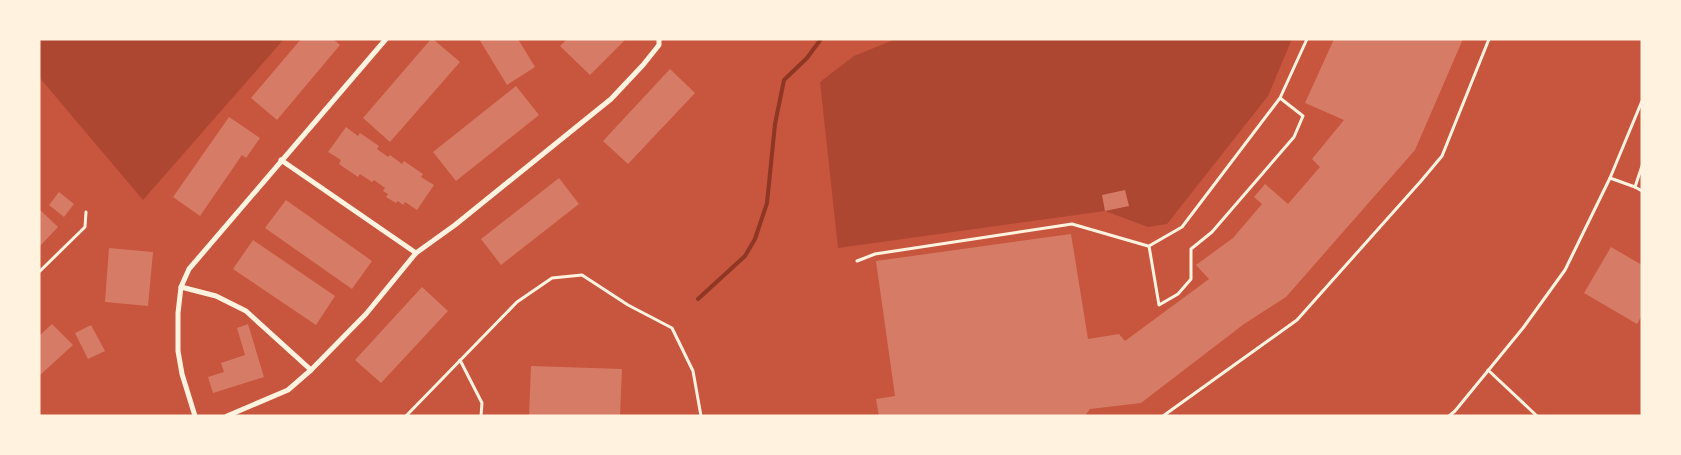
<svg xmlns="http://www.w3.org/2000/svg" width="1681" height="455" viewBox="0 0 1681 455" font-family="'Zilla Slab',serif">
	<style>
		.green { fill: #ae4732 }
		.lines { fill: none; stroke-linecap: round; stroke-linejoin: round }
		.stream { stroke: #8f3625; stroke-width: 4 }
		.building { fill: #d67c66 }
		.service { stroke: #fff3e0; stroke-width: 3 }
		.minor { stroke: #fff3e0; stroke-width: 5 }
	</style>
	<rect width="100%" height="100%" fill="#c8553d"/>
	<g class="green">
		<path d="M39 39H284L143 200 39 77Z"/>
		<path d="M896 39H1292L1268 96 1167 224 1148 227 1105 211 838 248 820 82 854 56Z"/>
	</g>
	<g class="lines">
		<path class="stream" d="M698 299 745 256 755 239 767 203 775 124 784 80 807 58 821 39"/>
	</g>
	<g class="building">
		<path d="M301 39H333L340 45 277 120 251 98Z"/>
		<path d="M431 39H433L460 62 390 142 363 118Z"/>
		<path d="M479 39H518L535 67 507 85Z"/>
		<path d="M567 39H626L590 75 560 46Z"/>
		<path d="M1334 39H1463L1415 150 1286 297 1244 324 1141 403 1090 409 1085 416H879L876 399 895 396 876 261 1071 234 1088 339 1119 334 1125 341 1209 279 1196 265 1233 238 1262 204 1254 197 1265 184 1288 204 1320 167 1312 159 1344 120 1305 103Z"/>
		<path d="M670 69 695 93 628 164 603 141Z"/>
		<path d="M516 86 539 115 456 181 433 152Z"/>
		<path d="M229 117 260 138 246 158 242 155 200 216 173 197Z"/>
		<path d="M346 127 358 136 360 133 379 146 377 149 388 157 390 155 402 164 404 161 423 174 421 177 434 185 417 210 405 202 403 205 398 201 396 203 386 197 388 194 383 191 385 188 374 180 372 182 360 174 358 177 339 164 341 160 328 152Z"/>
		<path d="M559 178 579 204 501 265 481 239Z"/>
		<path d="M1125 190 1129 206 1105 211 1102 195Z"/>
		<path d="M59 192 74 204 64 217 49 205Z"/>
		<path d="M286 200 372 261 352 289 265 228Z"/>
		<path d="M39 209 58 227 39 247Z"/>
		<path d="M253 240 335 296 316 325 233 269Z"/>
		<path d="M1611 247 1642 265V315L1637 324 1584 293Z"/>
		<path d="M109 248 153 252 148 306 105 302Z"/>
		<path d="M422 287 448 311 381 383 355 360Z"/>
		<path d="M52 324 73 345 39 376V336Z"/>
		<path d="M248 324 264 377 213 393 208 377 224 372 221 363 245 355 237 328Z"/>
		<path d="M91 325 105 351 88 359 75 333Z"/>
		<path d="M531 366 622 369 620 416H529Z"/>
	</g>
	<g class="lines">
		<g class="service">
			<path d="M1280 98 1303 116 1294 137 1212 232 1191 249V279L1178 294 1159 305 1149 246 1182 227 1280 98 1307 39"/>
			<path d="M1610 178 1635 187 1642 191"/>
			<path d="M1635 187 1642 166"/>
			<path d="M857 261 875 254 1072 224 1148 246"/>
			<path d="M39 272 85 227 86 212"/>
			<path d="M460 360 482 403 481 416"/>
			<path d="M1488 370 1537 416"/>
			<path d="M406 416 517 302 552 278 582 275 628 305 672 328 693 371 701 416"/>
			<path d="M1163 416 1297 320 1421 181 1442 156 1489 39"/>
			<path d="M1449 416 1455 411 1523 328 1565 270 1610 178 1642 101"/>
		</g>
		<g class="minor">
			<path d="M281 160 416 253"/>
			<path d="M181 287 216 296 246 311 311 370"/>
			<path d="M195 416 182 374 178 351V313L181 287 189 269 386 39"/>
			<path d="M227 416 288 390 311 370 366 314 416 253 455 225 611 99 643 65 659 45V39"/>
		</g>
	</g>
	<rect width="1681" height="455" fill="none" stroke="#fff3e0" stroke-width="81"/>
</svg>
